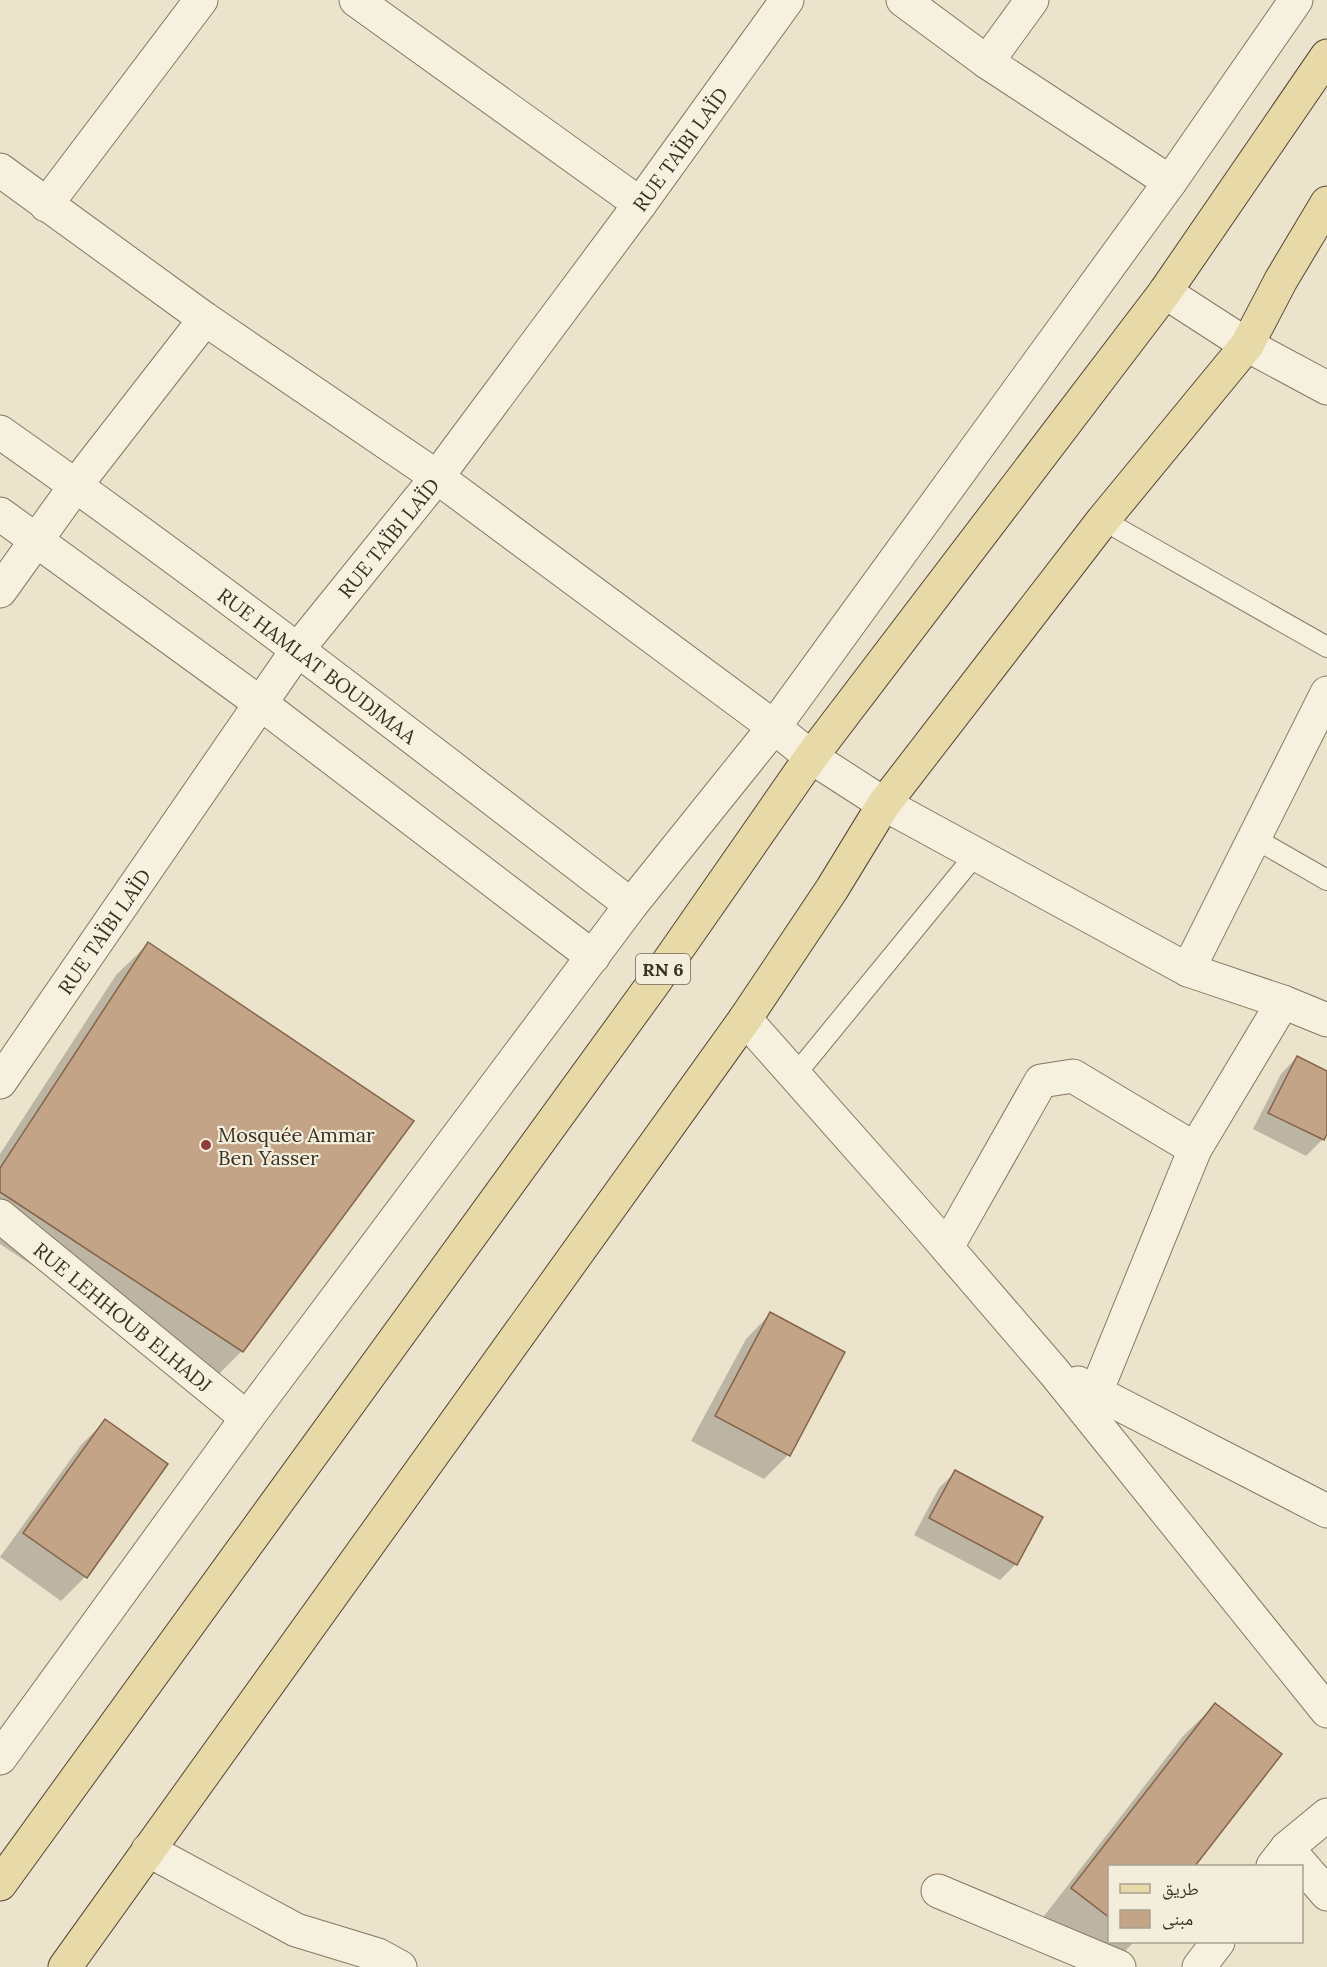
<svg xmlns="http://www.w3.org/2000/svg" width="1327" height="1967" viewBox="0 0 1327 1967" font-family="Lora,'Noto Naskh Arabic',serif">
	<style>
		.shadow { fill: #0003 }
		.building { fill: #c4a486; stroke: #83644a; stroke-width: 1.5 }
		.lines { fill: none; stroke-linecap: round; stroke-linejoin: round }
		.service-casing { stroke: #867761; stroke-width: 22 }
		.minor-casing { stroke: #867761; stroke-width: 35 }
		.tertiary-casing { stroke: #867761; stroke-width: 35 }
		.primary-casing { stroke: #554635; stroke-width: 35 }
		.service { stroke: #f6f0df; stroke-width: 20 }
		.minor { stroke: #f6f0df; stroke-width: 33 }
		.tertiary { stroke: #f6f0df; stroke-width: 33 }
		.primary { stroke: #e8d9a9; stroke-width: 33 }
		.poi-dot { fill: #8f3d38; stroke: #f3eddb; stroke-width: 2 }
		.labels { text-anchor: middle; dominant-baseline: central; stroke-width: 4.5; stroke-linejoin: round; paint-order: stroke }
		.shield { fill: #f3eddb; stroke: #71685a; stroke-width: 1.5 }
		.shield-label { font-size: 18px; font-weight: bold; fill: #392f23 }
		.street-label { font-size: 20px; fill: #392f23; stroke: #f3eddb }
		.poi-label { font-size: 20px; fill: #392f23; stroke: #f3eddb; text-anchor: start }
	</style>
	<rect width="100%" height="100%" fill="#ebe3cc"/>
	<g class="shadow">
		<path d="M148 944 242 1351 210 1383 0 1244V1154L116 975Z"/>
		<path d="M1297 1057 1327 1072V1131L1323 1139 1306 1156 1253 1129 1281 1074Z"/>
		<path d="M770 1314 788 1455 764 1479 691 1441 746 1339Z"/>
		<path d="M105 1421 166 1464 85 1577 61 1601 0 1557 81 1445Z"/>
		<path d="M955 1472 1016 1564 1000 1580 914 1535 939 1488Z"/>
		<path d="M1215 1705 1280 1754 1193 1866H1110V1942H1134L1109 1967 1041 1920 1183 1736Z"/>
	</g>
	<g class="building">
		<path d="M148 942 414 1121 243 1352 0 1192V1168Z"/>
		<path d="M1297 1056 1327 1071V1134L1324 1140 1268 1113Z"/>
		<path d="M770 1312 845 1352 790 1456 715 1416Z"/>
		<path d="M105 1419 168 1464 87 1578 23 1533Z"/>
		<path d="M955 1470 1043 1517 1017 1565 929 1518Z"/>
		<path d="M1215 1703 1282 1754 1195 1866H1110V1918L1071 1888Z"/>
	</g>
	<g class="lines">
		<defs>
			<g id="service">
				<path d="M1103 520 1327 647"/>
				<path d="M1254 838 1327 880"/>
				<path d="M795 1075 976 854"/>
			</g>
			<g id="minor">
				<path d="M356 0 640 204"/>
				<path d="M987 62 1032 0"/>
				<path d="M46 205 201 0"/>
				<path d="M0 591 76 485 205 319"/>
				<path d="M811 757 884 804 1188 970 1283 1002 1327 1020"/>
				<path d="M1188 970 1327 693"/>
				<path d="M745 1019 924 1221 1054 1372 1327 1711"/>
				<path id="s1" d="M0 1082 298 649 437 477 640 204 787 0"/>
				<path id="s2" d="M0 1216 247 1418"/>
				<path d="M947 1247 1041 1081 1073 1076 1195 1149"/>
				<path d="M1078 1383 1327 1511"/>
				<path d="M1096 1392 1195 1149 1283 1002"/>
				<path d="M1287 1848 1327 1894"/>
				<path d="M148 1850 296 1930 378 1955 400 1967"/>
				<path d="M1273 1866 1287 1848 1327 1815"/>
				<path d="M938 1891 1119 1967"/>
				<path d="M1199 1967 1218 1942"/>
			</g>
			<g id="tertiary">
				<path d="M903 0 987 62 1170 182"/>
				<path d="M0 170 205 319 437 477 774 727 1170 182 1296 0"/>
				<path d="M1165 292 1247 345 1327 388"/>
				<path id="s3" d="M0 432C215 583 422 745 631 905"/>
				<path d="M0 514 260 703 593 957"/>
				<path d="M0 1758 247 1418 631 905 774 727 811 757"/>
			</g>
			<g id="primary">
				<path d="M0 1884 653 984 811 757 1165 292 1327 56"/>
				<path d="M65 1967 745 1019 832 889 884 804 1103 520 1247 345 1281 280 1327 203"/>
			</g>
		</defs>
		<use href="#service" class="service-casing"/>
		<use href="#minor" class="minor-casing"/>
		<use href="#tertiary" class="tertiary-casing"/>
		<use href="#primary" class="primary-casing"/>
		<use href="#service" class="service"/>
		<use href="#minor" class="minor"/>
		<use href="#tertiary" class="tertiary"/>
		<use href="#primary" class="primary"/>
	</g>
	<circle class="poi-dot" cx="206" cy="1145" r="6"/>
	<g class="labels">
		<rect class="shield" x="636" y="954" width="54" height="30" rx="4.5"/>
		<g class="shield-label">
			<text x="663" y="969">RN 6</text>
		</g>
		<g class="street-label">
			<text stroke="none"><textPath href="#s1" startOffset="1155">RUE TAÏBI LAÏD</textPath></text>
			<text stroke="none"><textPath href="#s1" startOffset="669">RUE TAÏBI LAÏD</textPath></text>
			<text stroke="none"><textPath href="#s3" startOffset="394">RUE HAMLAT BOUDJMAA</textPath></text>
			<text stroke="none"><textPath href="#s1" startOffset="183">RUE TAÏBI LAÏD</textPath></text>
			<text stroke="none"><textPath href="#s2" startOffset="159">RUE LEHHOUB ELHADJ</textPath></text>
		</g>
		<g class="poi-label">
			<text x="218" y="1134">Mosquée Ammar<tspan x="218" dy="23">Ben Yasser</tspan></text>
		</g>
	</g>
	<rect x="1108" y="1865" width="195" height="78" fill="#f3eddb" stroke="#a9a191" stroke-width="1.5"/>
	<rect x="1120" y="1884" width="30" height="9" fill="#e8d9a9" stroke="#a9a191" stroke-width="1.5"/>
	<text x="1162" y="1895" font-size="18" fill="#392f23">طريق</text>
	<rect x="1120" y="1910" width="30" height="18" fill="#c4a486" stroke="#a9a191" stroke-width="1.5"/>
	<text x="1162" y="1925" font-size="18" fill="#392f23">مبنى</text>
</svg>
